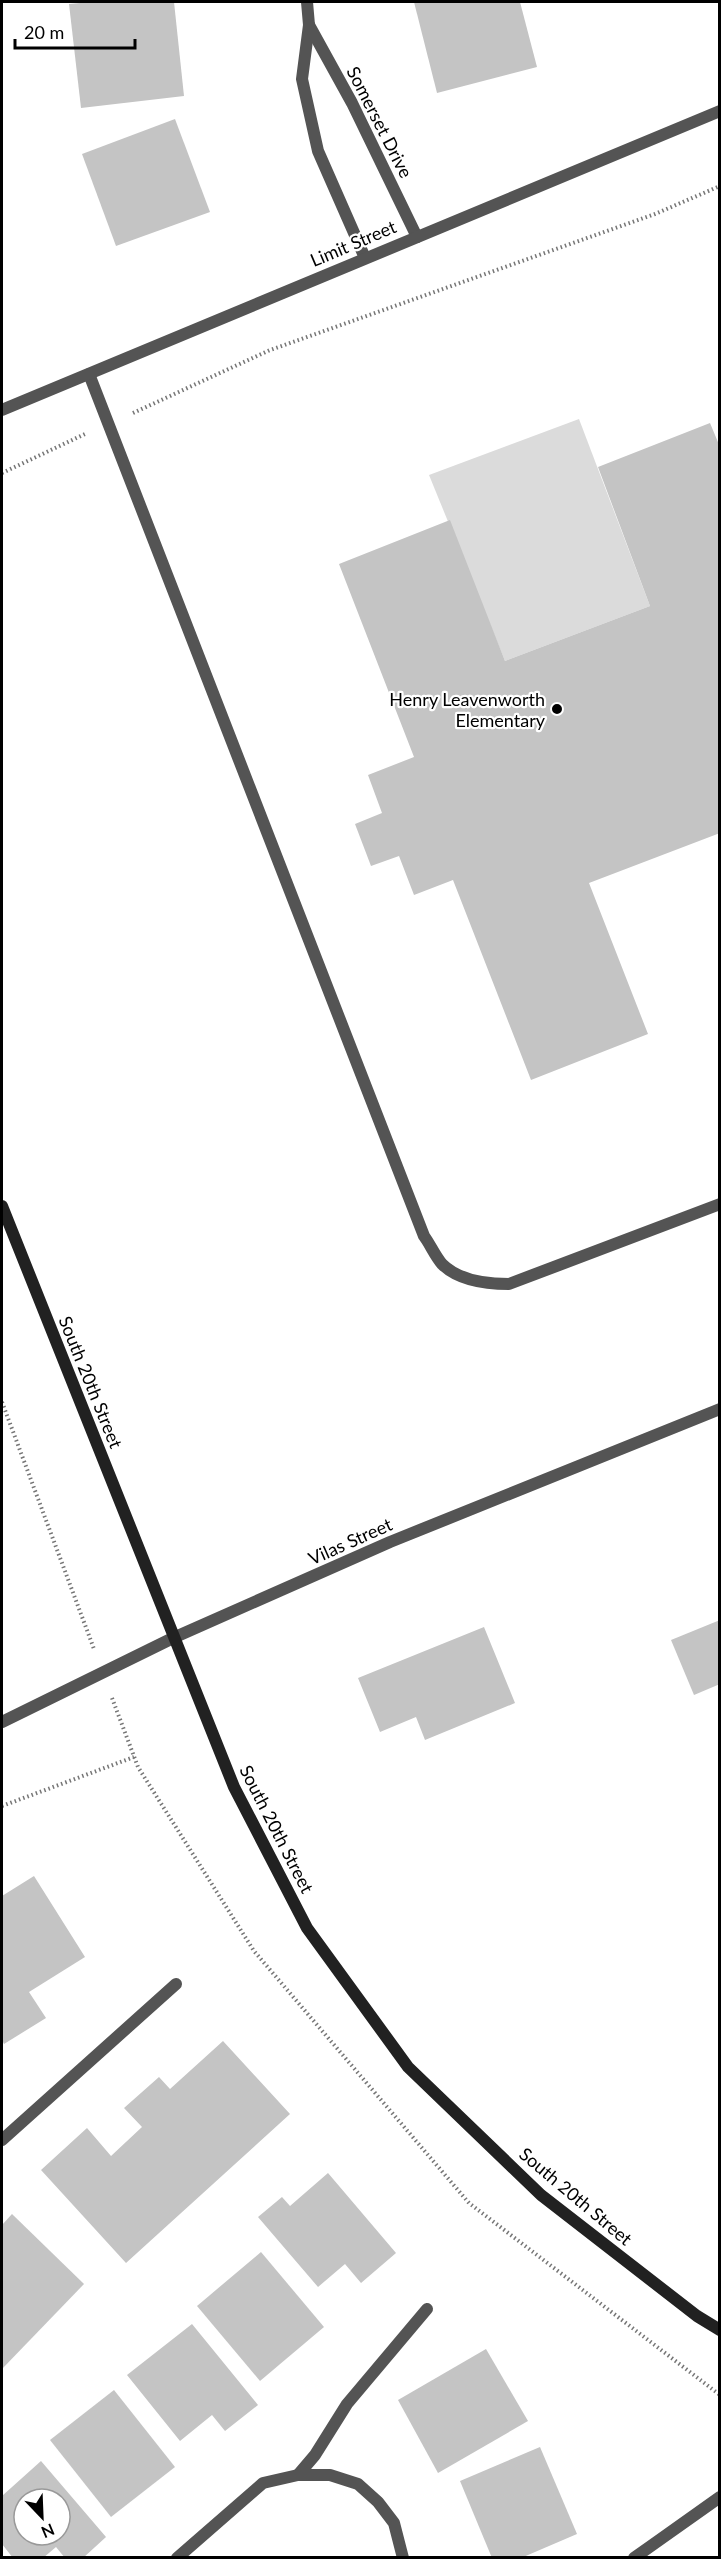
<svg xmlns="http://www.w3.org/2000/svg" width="721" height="2559" viewBox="0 0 721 2559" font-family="Lato,sans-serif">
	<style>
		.green { fill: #dbdbdb }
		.building { fill: #c4c4c4; fill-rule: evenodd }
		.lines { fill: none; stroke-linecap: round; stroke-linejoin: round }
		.path { stroke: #767676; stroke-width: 4; stroke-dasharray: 1.5 3; stroke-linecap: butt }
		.service { stroke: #545454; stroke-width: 12 }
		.minor { stroke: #545454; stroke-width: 12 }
		.secondary { stroke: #212121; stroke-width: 12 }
		.poi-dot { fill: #000; stroke: #fff; stroke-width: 2 }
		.labels { text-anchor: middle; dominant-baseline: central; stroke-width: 4.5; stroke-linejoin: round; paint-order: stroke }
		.street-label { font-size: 18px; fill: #000; stroke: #fff }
		.poi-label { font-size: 18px; fill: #000; stroke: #fff; text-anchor: end }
	</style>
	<rect width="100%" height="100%" fill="#fff"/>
	<path class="green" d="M579 419 650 606 505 661 429 475Z"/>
	<g class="building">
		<path d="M90 2H174L184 96 81 108 69 4Z"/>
		<path d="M414 2H520L537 67 437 93Z"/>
		<path d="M175 119 210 212 116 246 82 154Z"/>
		<path d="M710 423 720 447V833L589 883 648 1034 531 1080 453 880 414 895 399 856 371 866 355 824 382 813 368 775 414 757 339 564 450 520 505 661 650 606 598 467Z"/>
		<path d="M720 1620V1684L694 1695 671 1640Z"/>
		<path d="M484 1627 515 1703 425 1740 416 1717 380 1732 358 1678Z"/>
		<path d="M34 1876 85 1957 29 1992 46 2018 4 2044 2 2040V1896Z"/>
		<path d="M223 2041 290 2114 126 2263 41 2170 87 2128 111 2156 142 2127 124 2108 159 2077 170 2089Z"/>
		<path d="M328 2173 396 2253 361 2283 345 2264 318 2287 258 2217 282 2197 290 2206Z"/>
		<path d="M12 2214 84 2284 2 2369V2225Z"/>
		<path d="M261 2252 324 2327 260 2381 197 2306Z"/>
		<path d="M192 2324 258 2405 225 2431 212 2415 180 2441 127 2375Z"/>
		<path d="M486 2349 528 2421 438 2473 398 2400Z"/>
		<path d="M114 2390 175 2467 111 2517 50 2440Z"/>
		<path d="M540 2447 577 2534 521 2558H492L460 2481Z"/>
		<path d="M41 2461 106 2537 83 2558H65L56 2547 43 2558H13L2 2544V2496ZM24 2499H60V2535H24Z"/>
	</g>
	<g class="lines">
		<g class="path">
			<path d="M133 413 270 350 655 214 720 186"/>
			<path d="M2 473 85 434"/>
			<path d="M2 1402 94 1649"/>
			<path d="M112 1698 138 1767 254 1951 469 2203 720 2395"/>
			<path d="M2 1806 134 1757"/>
		</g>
		<g class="service">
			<path d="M89 374 424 1236C430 1244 435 1256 442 1264 459 1281 486 1284 509 1284L720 1204"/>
			<path d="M2 2140 176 1984"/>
			<path d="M298 2475 315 2455 347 2404 427 2309"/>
			<path d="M634 2558 720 2497"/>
		</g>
		<g class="minor">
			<path d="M307 2 309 25 302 79 318 151 365 258"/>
			<path d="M309 25 352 103 417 237"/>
			<path d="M2 410 720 111"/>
			<path d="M2 1722 173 1638 390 1542 720 1409"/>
			<path d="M177 2558 263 2483 298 2475H330L358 2484 378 2502 394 2523 403 2558"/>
		</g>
		<path class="secondary" d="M2 1206 234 1787 307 1928 408 2067 541 2195 697 2316 720 2330"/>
	</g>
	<circle class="poi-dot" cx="557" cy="709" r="6"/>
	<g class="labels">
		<g class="street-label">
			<text transform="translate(380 122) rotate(63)">Somerset Drive</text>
			<text transform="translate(353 243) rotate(-23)">Limit Street</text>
			<text transform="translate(91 1382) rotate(68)">South 20th Street</text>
			<text transform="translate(350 1541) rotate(-24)">Vilas Street</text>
			<text transform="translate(277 1829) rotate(63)">South 20th Street</text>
			<text transform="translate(576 2196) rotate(40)">South 20th Street</text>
		</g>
		<g class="poi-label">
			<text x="545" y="699">Henry Leavenworth<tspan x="545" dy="21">Elementary</tspan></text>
		</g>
	</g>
	<rect width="721" height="2559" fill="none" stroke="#000000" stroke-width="6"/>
	<g transform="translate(42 2517) rotate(157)"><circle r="28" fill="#ffffff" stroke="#999999" stroke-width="1.5"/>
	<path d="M0-4.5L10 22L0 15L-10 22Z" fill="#000000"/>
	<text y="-9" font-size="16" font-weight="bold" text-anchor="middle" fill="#000000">N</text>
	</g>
	<path d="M15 39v9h120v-9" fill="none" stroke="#000000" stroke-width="3"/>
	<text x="24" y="39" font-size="18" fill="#000000" stroke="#ffffff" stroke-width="4.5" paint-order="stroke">20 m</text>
</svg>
